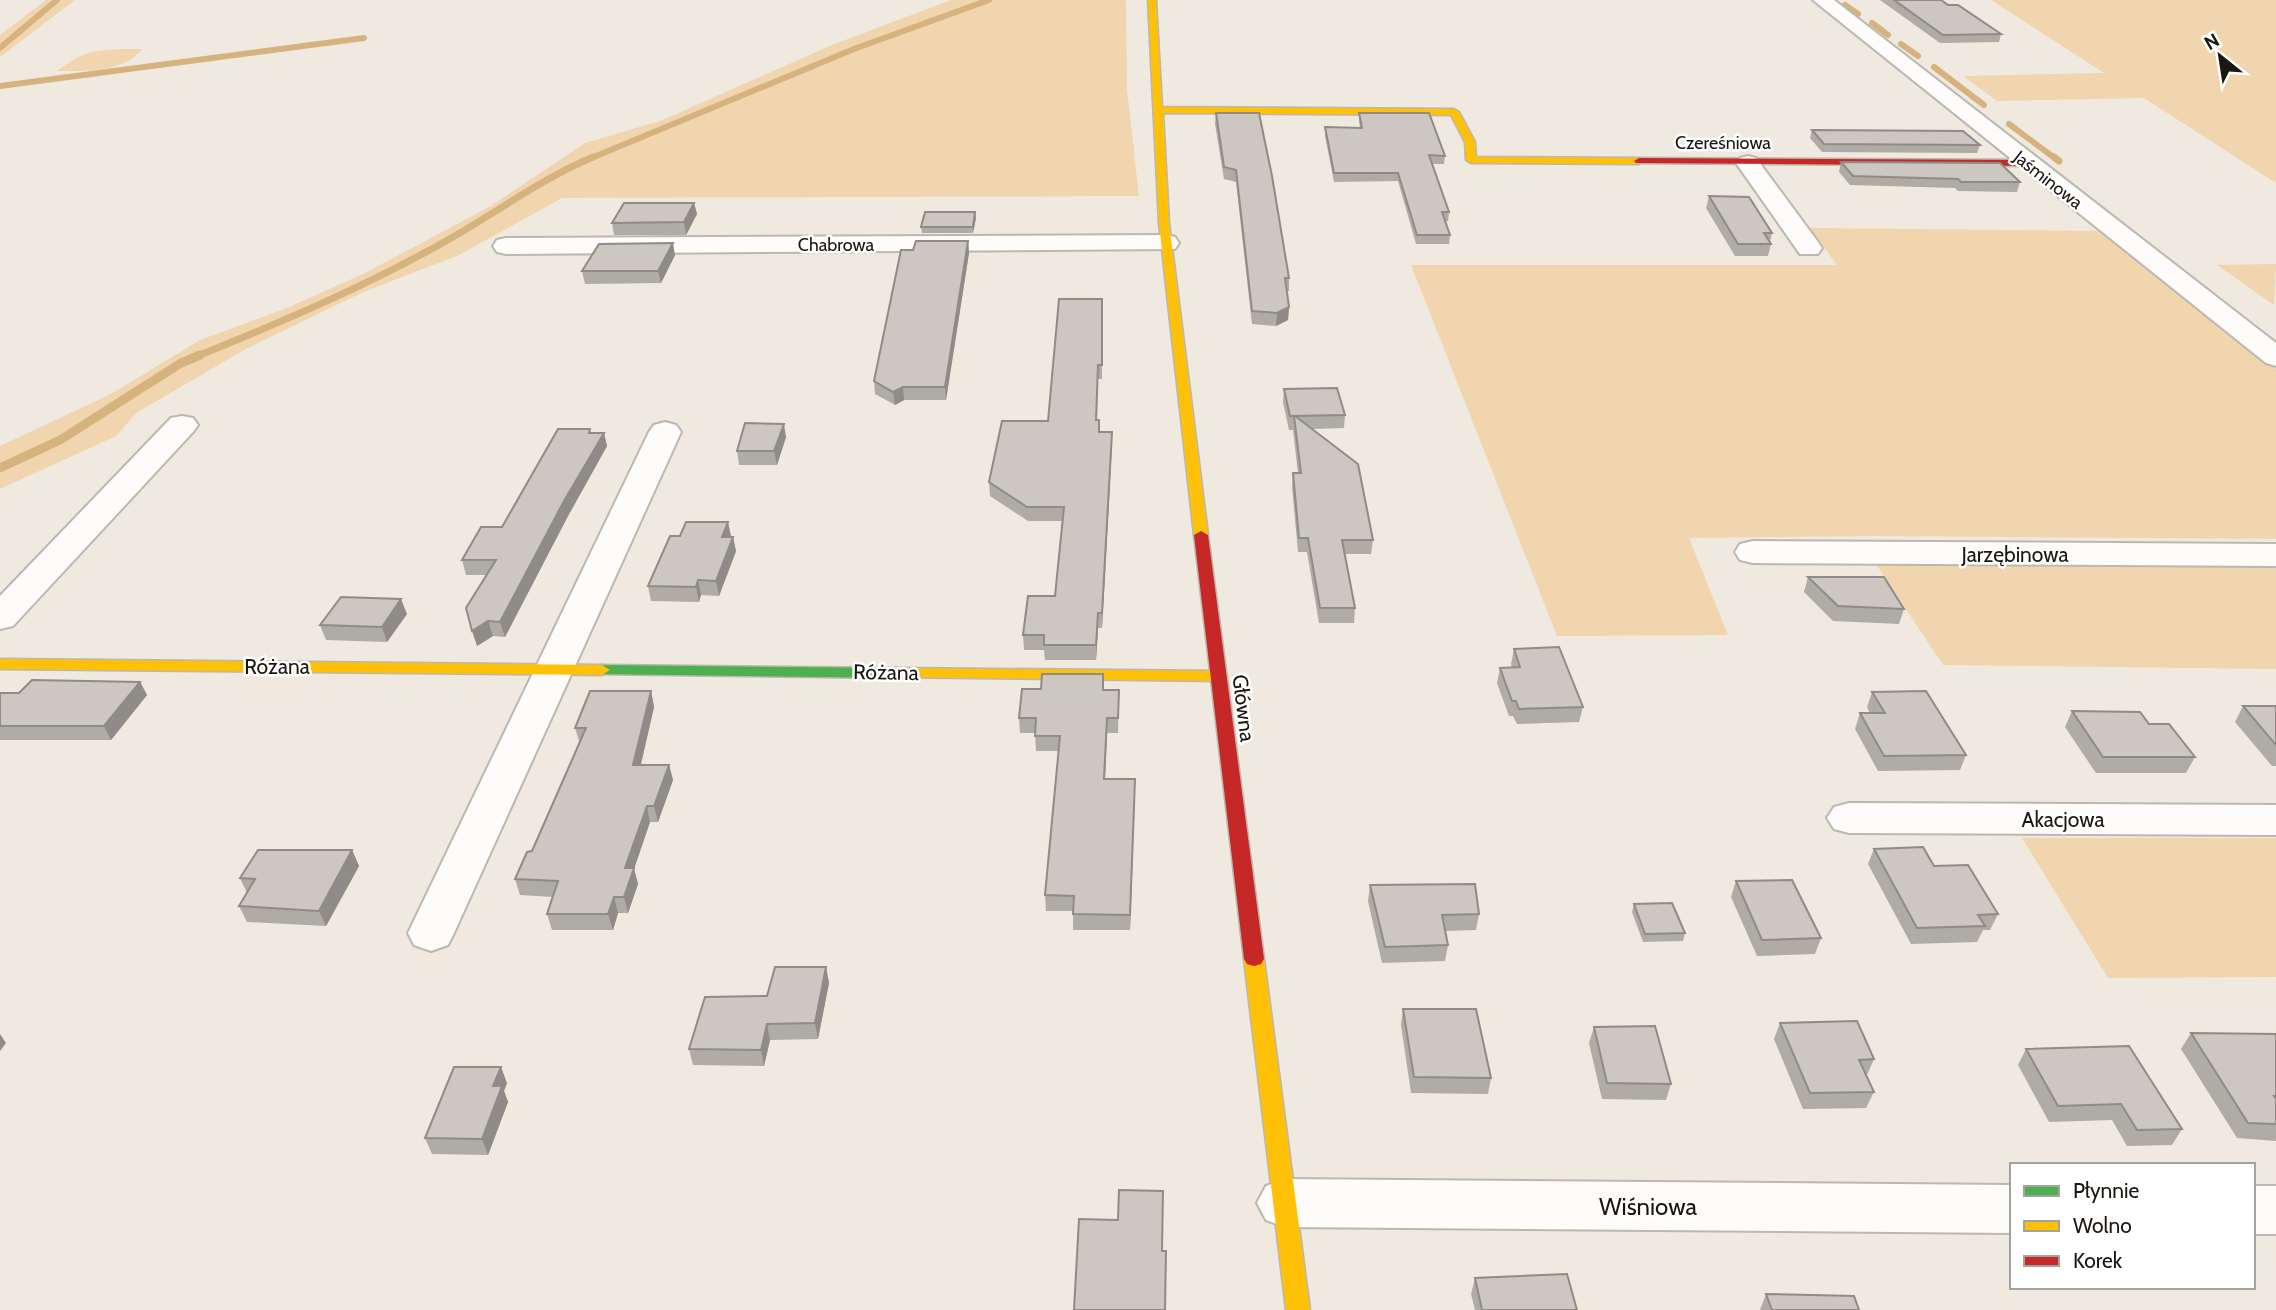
<svg xmlns="http://www.w3.org/2000/svg" width="2276" height="1310" viewBox="0 0 2276 1310" font-family="Cabin,sans-serif">
	<style>
		.green { fill: #f1d5ae }
		.lines { fill: none; stroke-linecap: round; stroke-linejoin: round }
		.stream-far2 { stroke: #d6b37e; stroke-width: 6 }
		.stream-far1 { stroke: #d6b37e; stroke-width: 7 }
		.stream { stroke: #d6b37e; stroke-width: 9 }
		.street-casing { stroke: #bcb7af; stroke-width: 4 }
		.fast-casing { stroke: #bcb7af; stroke-width: 3 }
		.slow-casing { stroke: #bcb7af; stroke-width: 3 }
		.jam-casing { stroke: #bcb7af; stroke-width: 3 }
		.street { fill: #fdfcfa; fill-rule: evenodd }
		.fast { fill: #4caf50; fill-rule: evenodd }
		.slow { fill: #ffc107; fill-rule: evenodd }
		.jam { fill: #c62828; fill-rule: evenodd }
		.wall { fill: #afaba5 }
		.shaded-wall { fill: #8f8b86 }
		.building { fill: #ccc7c0; stroke: #8f8b86; stroke-width: 2 }
		.labels { text-anchor: middle; dominant-baseline: central; stroke-width: 5; stroke-linejoin: round; paint-order: stroke }
		.far-street-label { font-size: 18px; fill: #1b1610; stroke: #fff }
		.street-label { font-size: 21px; fill: #1b1610; stroke: #fff }
		.near-street-label { font-size: 24px; fill: #1b1610; stroke: #fff }
	</style>
	<rect width="100%" height="100%" fill="#efe9df"/>
	<g class="green">
		<path d="M46 0H75L0 57V35Z"/>
		<path d="M951 0H1126L1127 89 1139 196 562 198 459 255 361 293 246 349 136 413 116 436 0 489V446L111 394 200 340 287 308 363 274 491 206 585 143 660 121 832 45Z"/>
		<path d="M1991 0H2276V183L2144 98 1997 101 1963 76 2104 73Z"/>
		<path d="M124 49H142C124 73 84 71 57 71 84 51 91 51 124 49Z"/>
		<path d="M1810 228 2100 231 2276 369V539L1879 536 1689 538 1728 635 1557 636 1411 265H1837Z"/>
		<path d="M2276 264 2274 305 2217 265Z"/>
		<path d="M1874 561 2276 563V669L1943 665Z"/>
		<path d="M2022 838H2276V977L2108 978Z"/>
	</g>
	<g class="lines">
		<g class="stream-far2">
			<path d="M1845 5 1858 14"/>
			<path d="M1872 23 1888 35"/>
			<path d="M1901 44 1918 56"/>
			<path d="M0 48 57 0"/>
			<path d="M1934 67 1984 105"/>
			<path d="M0 86 364 38"/>
			<path d="M2009 124 2056 159"/>
			<path d="M589 159 854 49 989 0"/>
		</g>
		<g class="stream-far1">
			<path d="M2054 157 2059 161"/>
			<path d="M195 357C284 321 371 284 453 237 500 210 543 178 593 157"/>
		</g>
		<path class="stream" d="M0 468 60 440 181 363 200 355"/>
		<defs>
			<g id="street">
				<path d="M1813 0H1834L2276 343V366L2266 363Z"/>
				<path d="M1748 156 1756 158 1818 242 1822 248 1818 254H1800L1736 163 1740 158Z"/>
				<path d="M1166 235 1175 237 1179 243 1175 249 506 254 497 252 493 246 497 240 506 238Z"/>
				<path d="M182 416 193 418 198 425 193 432 13 626 0 629V596L171 418Z"/>
				<path d="M665 422 676 425 681 432 454 933 448 945 431 951 414 945 408 933 649 432 654 425Z"/>
				<path d="M1753 541 2276 544V566L1753 563 1740 560 1735 552 1740 544Z"/>
				<path d="M1849 803 2276 805V835L1849 833 1834 829 1827 818 1834 807Z"/>
				<path d="M1285 1179 2012 1185V1233L1285 1227 1266 1220 1257 1203 1266 1186Z"/>
				<rect x="2253" y="1186" width="23" height="48"/>
			</g>
			<path id="fast" d="M602 665 896 668 904 673 896 678 596 674 594 670 596 666Z"/>
			<g id="slow">
				<path d="M1148 0H1156L1162 107 1454 109 1459 112 1475 142 1476 157 1639 158 1644 161 1639 164 1471 163 1466 160 1465 142 1451 115 1163 113 1169 223 1208 535 1201 539 1194 535 1159 223Z"/>
				<path d="M0 659 602 665 610 670 602 675 0 669Z"/>
				<path d="M896 668 1219 671 1227 676 1219 681 890 677 888 673Z"/>
				<path d="M1254 952 1261 954 1264 959 1310 1310H1286L1244 959 1247 954Z"/>
			</g>
			<g id="jam">
				<path d="M1639 158 2027 160 2032 163 2027 166 1636 163 1634 161Z"/>
				<path d="M1201 531 1208 535 1264 959 1261 964 1254 966 1247 964 1244 959 1194 535Z"/>
			</g>
		</defs>
		<use href="#street" class="street-casing"/>
		<use href="#fast" class="fast-casing"/>
		<use href="#slow" class="slow-casing"/>
		<use href="#jam" class="jam-casing"/>
		<use href="#street" class="street"/>
		<use href="#fast" class="fast"/>
		<use href="#slow" class="slow"/>
		<use href="#jam" class="jam"/>
	</g>
	<g class="wall">
		<path d="M1880 0H1941L2001 34 1999 42 1940 43Z"/>
		<path d="M1216 113 1289 278V291H1286L1289 307 1288 320 1276 326 1252 324 1236 182 1224 179 1215 124Z"/>
		<path d="M1359 113 1445 156 1444 164H1432L1449 212 1448 221H1445L1450 235 1449 244H1416L1398 181 1334 182 1325 136V127L1360 128 1359 121Z"/>
		<path d="M1812 130 1980 145 1977 153 1822 152 1810 138Z"/>
		<path d="M1841 162 2020 182 2017 192 1958 191 1955 188 1850 185 1839 172Z"/>
		<path d="M1709 196 1772 233 1770 242 1771 244 1768 256H1735L1706 208Z"/>
		<path d="M694 203 697 214 686 235H614L612 223Z"/>
		<path d="M976 218 973 233H922L921 227Z"/>
		<path d="M968 241 969 253 946 400H904L895 405 875 394 874 381 913 250Z"/>
		<path d="M675 255 661 283 585 284 582 271Z"/>
		<path d="M1102 299V379H1098L1097 420 1099 432 1112 445 1102 628H1098L1096 660H1045L1044 650H1024L1023 635 1055 596 1062 521H1028L990 496 989 482 1048 421Z"/>
		<path d="M1284 389 1345 415 1344 428 1312 429 1373 540 1371 554H1344L1355 608 1354 623H1319L1307 552H1298L1292 487 1293 473H1298L1293 430H1289L1283 402Z"/>
		<path d="M590 429 591 433H604L607 446 568 516 505 637 493 636 477 646 487 575H466L462 560 502 527Z"/>
		<path d="M786 437 777 465H739L737 451Z"/>
		<path d="M731 537H733L736 551 719 596 701 595 699 602 651 601 648 586Z"/>
		<path d="M1808 577 1904 609 1899 624 1833 621 1804 592Z"/>
		<path d="M407 614 387 642 326 640 320 625Z"/>
		<path d="M1514 649 1583 707 1579 722 1517 724 1513 716H1509L1497 683 1500 668 1512 667 1511 664Z"/>
		<path d="M140 682 147 695 111 740H0V693H19Z"/>
		<path d="M1103 690H1119L1118 733H1107L1105 779H1135L1130 930H1073V911H1046L1045 895 1058 751H1036L1035 733H1020L1019 718Z"/>
		<path d="M651 691 654 707 641 765H669L673 780 658 822H650L634 869 638 884 628 913H618L613 930H552L547 914 553 897 520 895 515 879 532 851 580 744 575 728Z"/>
		<path d="M1872 692 1966 755 1960 770 1878 771 1855 729 1860 713H1870L1867 707Z"/>
		<path d="M2243 706H2276V766H2272L2235 722Z"/>
		<path d="M2072 711 2149 724 2195 757 2186 773H2096L2065 727Z"/>
		<path d="M1874 849 1934 866 1998 914 1990 930H1983L1977 942 1911 944 1868 864Z"/>
		<path d="M352 850 359 866 326 926 247 922 239 906 247 893 240 878Z"/>
		<path d="M1736 881 1821 938 1815 954 1757 956 1731 897Z"/>
		<path d="M1370 885 1479 914 1476 930 1445 931 1448 945 1445 961 1382 963 1368 901Z"/>
		<path d="M1634 904 1685 933 1683 941 1643 942 1632 912Z"/>
		<path d="M826 967 829 983 818 1039 770 1040 764 1066 693 1065 689 1049 767 996Z"/>
		<path d="M1403 1009 1491 1078 1488 1094 1411 1093 1401 1025Z"/>
		<path d="M1780 1023 1874 1059 1867 1075H1866L1874 1092 1866 1108 1803 1109 1774 1039Z"/>
		<path d="M1594 1027 1671 1084 1666 1100 1602 1099 1589 1043Z"/>
		<path d="M2191 1033 2276 1034V1141L2237 1138 2181 1049Z"/>
		<path d="M2026 1049 2182 1129 2172 1145 2127 1146 2112 1120 2049 1122 2018 1065Z"/>
		<path d="M507 1083 504 1091 508 1102 488 1155 432 1154 425 1138Z"/>
		<path d="M1475 1278 1577 1310H1475L1471 1294Z"/>
		<path d="M1766 1294 1859 1310H1760Z"/>
	</g>
	<g class="shaded-wall">
		<path d="M694 203 697 214 686 235 684 222Z"/>
		<path d="M975 212 976 218 973 233V227Z"/>
		<path d="M968 241 969 253 946 400 945 387Z"/>
		<path d="M673 243 675 255 661 283 658 271Z"/>
		<path d="M1289 307 1288 320 1276 326 1277 313Z"/>
		<path d="M903 387 904 400 895 405 893 392Z"/>
		<path d="M784 424 786 437 777 465 774 451Z"/>
		<path d="M1112 432V445L1102 628V613Z"/>
		<path d="M604 433 607 446 568 516 505 637 500 622 564 501Z"/>
		<path d="M728 522 731 536 725 551 722 537Z"/>
		<path d="M733 537 736 551 719 596 716 581Z"/>
		<path d="M698 580 701 595 699 602 696 587Z"/>
		<path d="M401 599 407 614 387 642 382 627Z"/>
		<path d="M1098 613V628L1096 660V645Z"/>
		<path d="M488 621 493 636 477 646 472 631Z"/>
		<path d="M140 682 147 695 111 740 104 726Z"/>
		<path d="M651 691 654 707 637 780 633 765Z"/>
		<path d="M1107 718V733L1104 794V779Z"/>
		<path d="M669 765 673 780 658 822 654 806Z"/>
		<path d="M1135 779V795L1130 930V915Z"/>
		<path d="M647 806 650 822 634 869 638 884 628 913 624 897 625 868Z"/>
		<path d="M352 850 359 866 326 926 319 911Z"/>
		<path d="M614 897 618 913 613 930 608 914Z"/>
		<path d="M826 967 829 983 818 1039 815 1023Z"/>
		<path d="M767 1024 770 1040 764 1066 761 1050Z"/>
		<path d="M0 1034 6 1043 0 1051Z"/>
		<path d="M501 1067 507 1083 504 1091 508 1102 488 1155 482 1139 493 1086Z"/>
	</g>
	<g class="building">
		<path d="M1894 0H1941L1948 5H1958L2001 34 1943 35Z"/>
		<path d="M1216 113H1259L1272 176 1289 278H1285L1289 307 1277 313 1252 311 1236 170 1224 167Z"/>
		<path d="M1359 113H1429L1445 156 1429 155 1449 212H1442L1450 235H1417L1398 173H1334L1325 127 1362 128Z"/>
		<path d="M1812 130 1963 131 1980 145 1824 144Z"/>
		<path d="M1841 162 2000 163 2020 182H1961L1958 179 1853 176Z"/>
		<path d="M1709 196 1749 197 1772 233H1764L1771 244H1738Z"/>
		<path d="M624 203H694L684 222 612 223Z"/>
		<path d="M925 212H975L973 227H921Z"/>
		<path d="M916 241H968L945 387H903L893 392 874 381 901 250H913Z"/>
		<path d="M673 243 658 271H582L599 244Z"/>
		<path d="M1059 299H1102V365H1098L1096 420H1099V432H1112L1102 613H1098L1096 645H1044V635H1023L1028 596H1055L1064 507H1027L989 482 1002 421H1048Z"/>
		<path d="M1337 388 1345 415 1295 416 1358 464 1373 540H1342L1355 608H1320L1308 538H1299L1293 473H1301L1294 416H1290L1284 389Z"/>
		<path d="M745 423 784 424 774 451H737Z"/>
		<path d="M558 429H590L589 433H604L564 501 500 622 488 621 472 631 466 608 496 560H462L481 527H502Z"/>
		<path d="M686 522H728L722 537H733L716 581 698 580 696 587 648 586 670 536H680Z"/>
		<path d="M1808 577H1884L1904 609 1838 606Z"/>
		<path d="M341 597 401 599 382 627 320 625Z"/>
		<path d="M1559 647 1583 707 1519 709 1516 701H1512L1500 668 1520 667 1514 649Z"/>
		<path d="M1042 674H1103V690H1119L1118 718H1107L1104 779H1135L1130 915 1073 914 1074 896 1045 895 1060 736H1035L1036 718H1019L1022 689H1041Z"/>
		<path d="M32 680 140 682 104 726H0V693H19Z"/>
		<path d="M590 691H651L633 765H669L654 806H647L625 868H634L624 897H614L608 914H547L558 881 515 879 527 852 532 851 586 728H575Z"/>
		<path d="M1926 691 1966 755 1884 756 1860 713H1885L1872 692Z"/>
		<path d="M2243 706H2276V745Z"/>
		<path d="M2072 711 2140 712 2149 724H2169L2195 757H2103Z"/>
		<path d="M1923 847 1934 866 1968 865 1998 914 1978 915 1985 926 1917 928 1874 849Z"/>
		<path d="M258 850H352L319 911 239 906 255 879 240 878Z"/>
		<path d="M1792 880 1821 938 1762 940 1736 881Z"/>
		<path d="M1475 884 1479 914 1442 915 1448 945 1385 947 1370 885Z"/>
		<path d="M1672 903 1685 933 1645 934 1634 904Z"/>
		<path d="M775 967H826L815 1023 767 1024 761 1050 689 1049 705 997 767 996Z"/>
		<path d="M1403 1009H1476L1491 1078 1414 1077Z"/>
		<path d="M1857 1021 1874 1059 1859 1060 1874 1092 1810 1093 1780 1023Z"/>
		<path d="M1655 1026 1671 1084 1607 1083 1594 1027Z"/>
		<path d="M2191 1033 2276 1034V1096H2274L2276 1099V1124L2248 1123Z"/>
		<path d="M2129 1046 2182 1129 2137 1130 2121 1104 2058 1106 2026 1049Z"/>
		<path d="M454 1067H501L493 1086H502L482 1139 425 1138Z"/>
		<path d="M1119 1190 1163 1191 1162 1251H1166L1165 1310H1074L1079 1219 1118 1220Z"/>
		<path d="M1567 1274 1577 1310H1482L1475 1278Z"/>
		<path d="M1766 1294 1854 1296 1859 1310H1772Z"/>
	</g>
	<g class="labels">
		<g class="far-street-label">
			<text x="1723" y="143">Czereśniowa</text>
			<text transform="translate(2048 180) rotate(38)">Jaśminowa</text>
			<text x="836" y="245">Chabrowa</text>
		</g>
		<g class="street-label">
			<text x="2015" y="554">Jarzębinowa</text>
			<text x="277" y="666">Różana</text>
			<text transform="translate(886 672) rotate(1)">Różana</text>
			<text transform="translate(1244 708) rotate(83)">Główna</text>
			<text x="2063" y="819">Akacjowa</text>
		</g>
		<g class="near-street-label">
			<text x="1648" y="1206">Wiśniowa</text>
		</g>
	</g>
	<rect x="2010" y="1163" width="245" height="126" fill="#ffffff" stroke="#a4a29f" stroke-width="2"/>
	<rect x="2024" y="1186" width="35" height="10" fill="#4caf50" stroke="#a4a29f" stroke-width="2"/>
	<text x="2073" y="1198" font-size="21" fill="#1b1610">Płynnie</text>
	<rect x="2024" y="1221" width="35" height="10" fill="#ffc107" stroke="#a4a29f" stroke-width="2"/>
	<text x="2073" y="1233" font-size="21" fill="#1b1610">Wolno</text>
	<rect x="2024" y="1256" width="35" height="10" fill="#c62828" stroke="#a4a29f" stroke-width="2"/>
	<text x="2073" y="1268" font-size="21" fill="#1b1610">Korek</text>
	<g transform="translate(2220 56) rotate(330)" stroke="#ffffff" stroke-width="5" paint-order="stroke">
	<path d="M0-5L12 26L0 18L-12 26Z" fill="#1b1610"/>
	<text y="-10" font-size="19" font-weight="bold" text-anchor="middle" fill="#1b1610">N</text>
	</g>
</svg>
